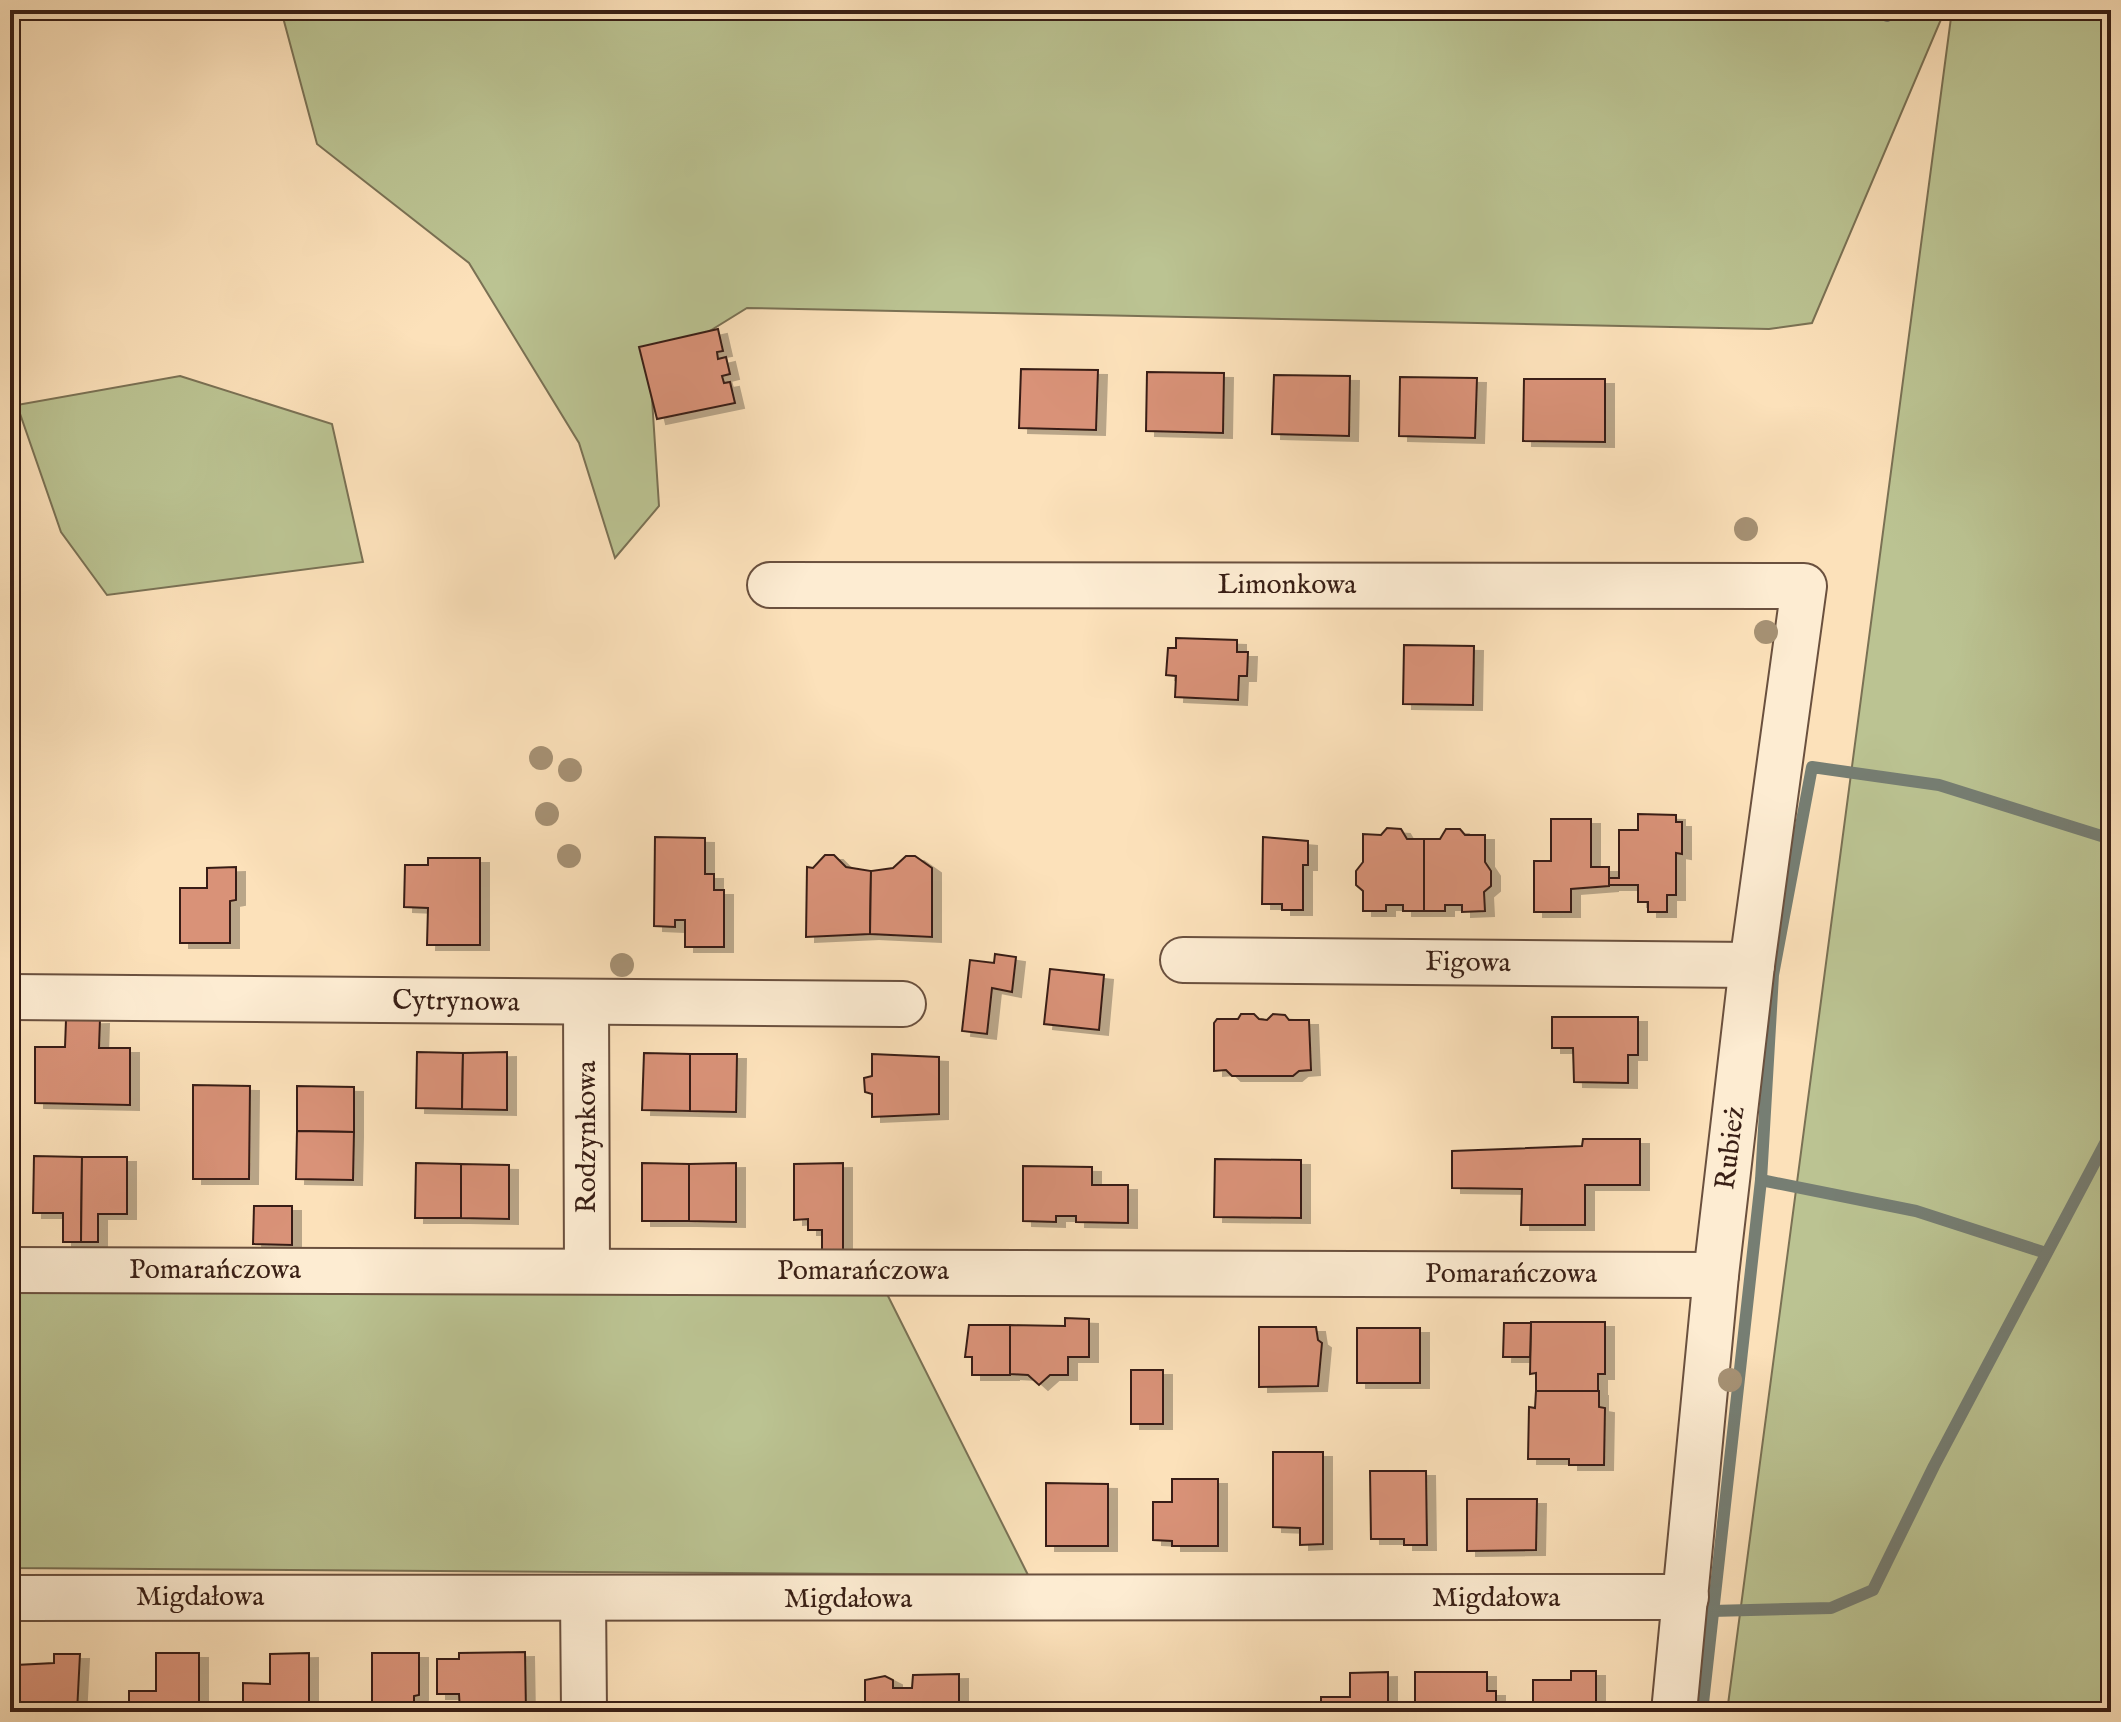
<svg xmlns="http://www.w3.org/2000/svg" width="2121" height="1722" viewBox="0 0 2121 1722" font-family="'IM FELL English',serif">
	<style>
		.green { fill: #bbc392; stroke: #7a7154; stroke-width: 2 }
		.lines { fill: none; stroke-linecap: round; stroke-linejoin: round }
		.stream { stroke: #767e73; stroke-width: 12 }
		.building { fill: #d99278; stroke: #391f15; stroke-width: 2; filter: url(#shadow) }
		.minor-casing { stroke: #6a503e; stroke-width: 48 }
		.minor { stroke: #fdecd2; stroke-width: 44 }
		.tree { fill: #a69174 }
		.labels { text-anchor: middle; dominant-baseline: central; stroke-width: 6; stroke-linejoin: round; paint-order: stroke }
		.street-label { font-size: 28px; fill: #391f15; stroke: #fdecd2 }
	</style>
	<defs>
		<filter id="shadow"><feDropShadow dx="9" dy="5" stdDeviation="0" flood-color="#0004"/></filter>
	</defs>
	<rect width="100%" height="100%" fill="#fce1ba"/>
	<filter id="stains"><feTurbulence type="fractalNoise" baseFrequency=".0025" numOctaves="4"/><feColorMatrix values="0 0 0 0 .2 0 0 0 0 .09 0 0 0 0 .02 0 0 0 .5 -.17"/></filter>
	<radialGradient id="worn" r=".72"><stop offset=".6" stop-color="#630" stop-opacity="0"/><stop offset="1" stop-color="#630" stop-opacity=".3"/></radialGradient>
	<g class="green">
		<path d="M281 10H1945L1812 323 1769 329 747 308 650 368 659 506 615 558 579 443 469 263 317 144Z"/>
		<path d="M1952 10H2111V1712H1727Z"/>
		<path d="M180 376 332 424 363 562 107 595 61 532 17 405Z"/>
		<path d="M10 1271 886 1292 1028 1575 10 1568Z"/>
	</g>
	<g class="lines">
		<g class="stream">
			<path d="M1887 16 1890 10"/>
			<path d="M1761 1180 1916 1211 2046 1253"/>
			<path d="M1711 1611 1831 1608 1873 1590 1934 1466 2111 1132"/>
			<path d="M1702 1712 1761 1180 1773 975 1812 767 1939 785 2111 839"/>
		</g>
	</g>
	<g class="building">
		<path d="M718 329 723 351 717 352 718 359 726 357 730 374 722 376 724 383 730 382 735 403 657 419 639 347Z"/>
		<path d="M1021 369 1098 370 1096 430 1019 428Z"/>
		<path d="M1147 372 1224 373 1223 433 1146 431Z"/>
		<path d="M1274 375 1350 376 1349 436 1272 434Z"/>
		<path d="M1400 377 1477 378 1475 438 1399 436Z"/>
		<path d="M1524 379H1605V442L1523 441Z"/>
		<path d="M1176 638 1237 640V652H1248L1247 676H1239L1238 700 1175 697 1176 676 1166 675 1168 648H1176Z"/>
		<path d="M1404 645 1474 646 1473 705 1403 704Z"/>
		<path d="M1638 814 1676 815V822H1682V854L1676 853V895H1667V912H1648V902H1638V885H1609V878H1619V830H1638Z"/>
		<path d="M1551 819H1591V867H1609V886L1571 889V912H1534V861H1551Z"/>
		<path d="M1387 828 1401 829 1407 839H1424V911H1403V905H1386V911H1363V891L1356 885V871L1363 862V834L1381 835Z"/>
		<path d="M1446 829H1460L1465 835H1485V862L1491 871V886L1484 892 1485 911 1462 912V905H1445V911H1424V839H1440Z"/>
		<path d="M655 837 705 838V874H714V890H724V947H685V920H675V927L654 926Z"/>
		<path d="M1263 837 1308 841V865H1303V910H1282V904H1262Z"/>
		<path d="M825 855H834L846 867 871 871 870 934 806 937 807 867 813 868Z"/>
		<path d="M906 856H915L932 868V937L870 934 871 871 893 868Z"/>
		<path d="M428 858H480V945H427L428 908 404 907 405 865H428Z"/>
		<path d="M236 867V900L230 901V943H180V888H207V868Z"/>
		<path d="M995 954 1016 957 1012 992 992 988 987 1034 962 1031 970 960 994 963Z"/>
		<path d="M1050 969 1104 975 1099 1030 1044 1024Z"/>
		<path d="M1241 1014H1254L1259 1019 1267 1020 1273 1014 1285 1015 1289 1020H1309L1311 1070 1299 1071 1293 1076H1232L1226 1070 1214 1071V1023L1217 1019H1238Z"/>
		<path d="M1552 1017H1638V1055H1628V1083L1574 1082 1573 1048H1552Z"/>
		<path d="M100 1019 99 1048H130V1105L35 1103V1047H65L66 1020Z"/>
		<path d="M417 1052 463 1053 462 1109 416 1108Z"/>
		<path d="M507 1052V1110L462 1109 463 1053Z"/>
		<path d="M644 1053 690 1054V1111L642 1110Z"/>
		<path d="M690 1054H737L736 1112 690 1111Z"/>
		<path d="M872 1054 939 1057V1114L872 1117V1094L865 1092 864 1078 872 1076Z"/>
		<path d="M193 1085 250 1086 249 1179H193Z"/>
		<path d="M297 1086 354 1087V1132L297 1131Z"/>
		<path d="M297 1131 354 1132 353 1180 296 1179Z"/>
		<path d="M1583 1139H1640V1185H1585V1225H1521L1522 1189 1452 1188V1151L1582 1146Z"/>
		<path d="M34 1156 82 1157 81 1242H63V1213H33Z"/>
		<path d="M82 1157H127V1214H98V1242H81Z"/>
		<path d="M1215 1159 1301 1160V1218L1214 1217Z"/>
		<path d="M416 1163 461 1164V1218H415Z"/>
		<path d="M642 1163 689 1164V1221H642Z"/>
		<path d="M736 1163V1222L689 1221V1164Z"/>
		<path d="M843 1163V1250H822V1230H808V1219L794 1220V1164Z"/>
		<path d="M461 1164 509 1165V1219L461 1218Z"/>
		<path d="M1023 1166 1092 1167V1185H1128V1223L1076 1222V1216H1056V1222L1023 1221Z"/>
		<path d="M254 1206H292V1245L253 1244Z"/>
		<path d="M1065 1318 1089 1319V1357H1068V1375H1050L1039 1385 1028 1375 1010 1374V1325L1065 1326Z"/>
		<path d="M1531 1322H1605V1374H1598V1391H1536V1373L1530 1374Z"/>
		<path d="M1504 1323H1531L1530 1357H1503Z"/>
		<path d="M969 1325H1010V1375H972V1357H965Z"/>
		<path d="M1259 1327H1316L1318 1340 1322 1343 1318 1386 1259 1387Z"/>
		<rect x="1357" y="1328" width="63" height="55"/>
		<rect x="1131" y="1370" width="32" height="54"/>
		<path d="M1536 1391H1599V1407L1605 1408 1604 1465H1569V1459H1528L1529 1407 1535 1408Z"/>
		<path d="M1273 1452H1323V1544L1300 1545V1528L1273 1527Z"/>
		<path d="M1370 1471H1426L1427 1545H1404V1539H1371Z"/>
		<path d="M1172 1479H1218V1546H1172V1541L1153 1540V1502H1172Z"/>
		<path d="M1046 1483 1108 1484V1546H1046Z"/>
		<path d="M1467 1499H1537L1536 1550 1467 1551Z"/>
		<path d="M525 1652 526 1712H460L459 1694H437V1659H459V1653Z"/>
		<path d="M156 1653H199V1711L129 1712V1691H156Z"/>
		<path d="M309 1653V1712H243V1683L270 1684V1654Z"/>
		<path d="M372 1653H419V1695L414 1696V1712H344L372 1710Z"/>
		<path d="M54 1654H80L77 1712H16V1665L54 1663Z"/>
		<path d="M1571 1671H1596V1712H1533V1680H1571Z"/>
		<path d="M1388 1672V1712H1321V1697H1350V1673Z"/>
		<path d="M1415 1672H1487V1691H1496V1709L1415 1712Z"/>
		<path d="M959 1674V1712H865V1680L885 1676 893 1680V1688H912L913 1675Z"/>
	</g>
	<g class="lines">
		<defs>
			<g id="minor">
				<path d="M770 585 1804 586 1752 965 1716 1275 1674 1712"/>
				<path d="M1183 960 1752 965"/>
				<path d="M10 997 903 1004"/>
				<path d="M586 1003 587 1270"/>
				<path d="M10 1270 1716 1275"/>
				<path d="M10 1598 1686 1597"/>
				<path d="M583 1598 584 1712"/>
			</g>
		</defs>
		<use href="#minor" class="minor-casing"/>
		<use href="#minor" class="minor"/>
	</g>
	<g class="tree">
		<circle cx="1746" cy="529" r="12"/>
		<circle cx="1766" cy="632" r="12"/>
		<circle cx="541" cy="758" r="12"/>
		<circle cx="570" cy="770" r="12"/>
		<circle cx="547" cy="814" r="12"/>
		<circle cx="569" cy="856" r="12"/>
		<circle cx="622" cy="965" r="12"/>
		<circle cx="1730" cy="1380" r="12"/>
	</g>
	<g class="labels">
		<g class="street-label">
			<text x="1287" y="585">Limonkowa</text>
			<text transform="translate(1468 963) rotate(1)">Figowa</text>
			<text transform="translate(456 1002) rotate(1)">Cytrynowa</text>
			<text transform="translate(587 1137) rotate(-90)">Rodzynkowa</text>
			<text transform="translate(1731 1148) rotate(-83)">Rubież</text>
			<text x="215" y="1270">Pomarańczowa</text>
			<text x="863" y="1271">Pomarańczowa</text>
			<text x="1511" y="1274">Pomarańczowa</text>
			<text x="200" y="1597">Migdałowa</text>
			<text x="1496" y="1598">Migdałowa</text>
			<text x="848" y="1599">Migdałowa</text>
		</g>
	</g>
	<rect width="2121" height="1722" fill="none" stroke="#fce1ba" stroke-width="40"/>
	<rect x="12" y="12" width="2097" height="1698" fill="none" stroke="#391f15" stroke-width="4"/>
	<rect x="20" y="20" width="2081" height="1682" fill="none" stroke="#391f15" stroke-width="2"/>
	<rect width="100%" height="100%" filter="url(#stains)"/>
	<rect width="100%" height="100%" fill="url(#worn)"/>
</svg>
